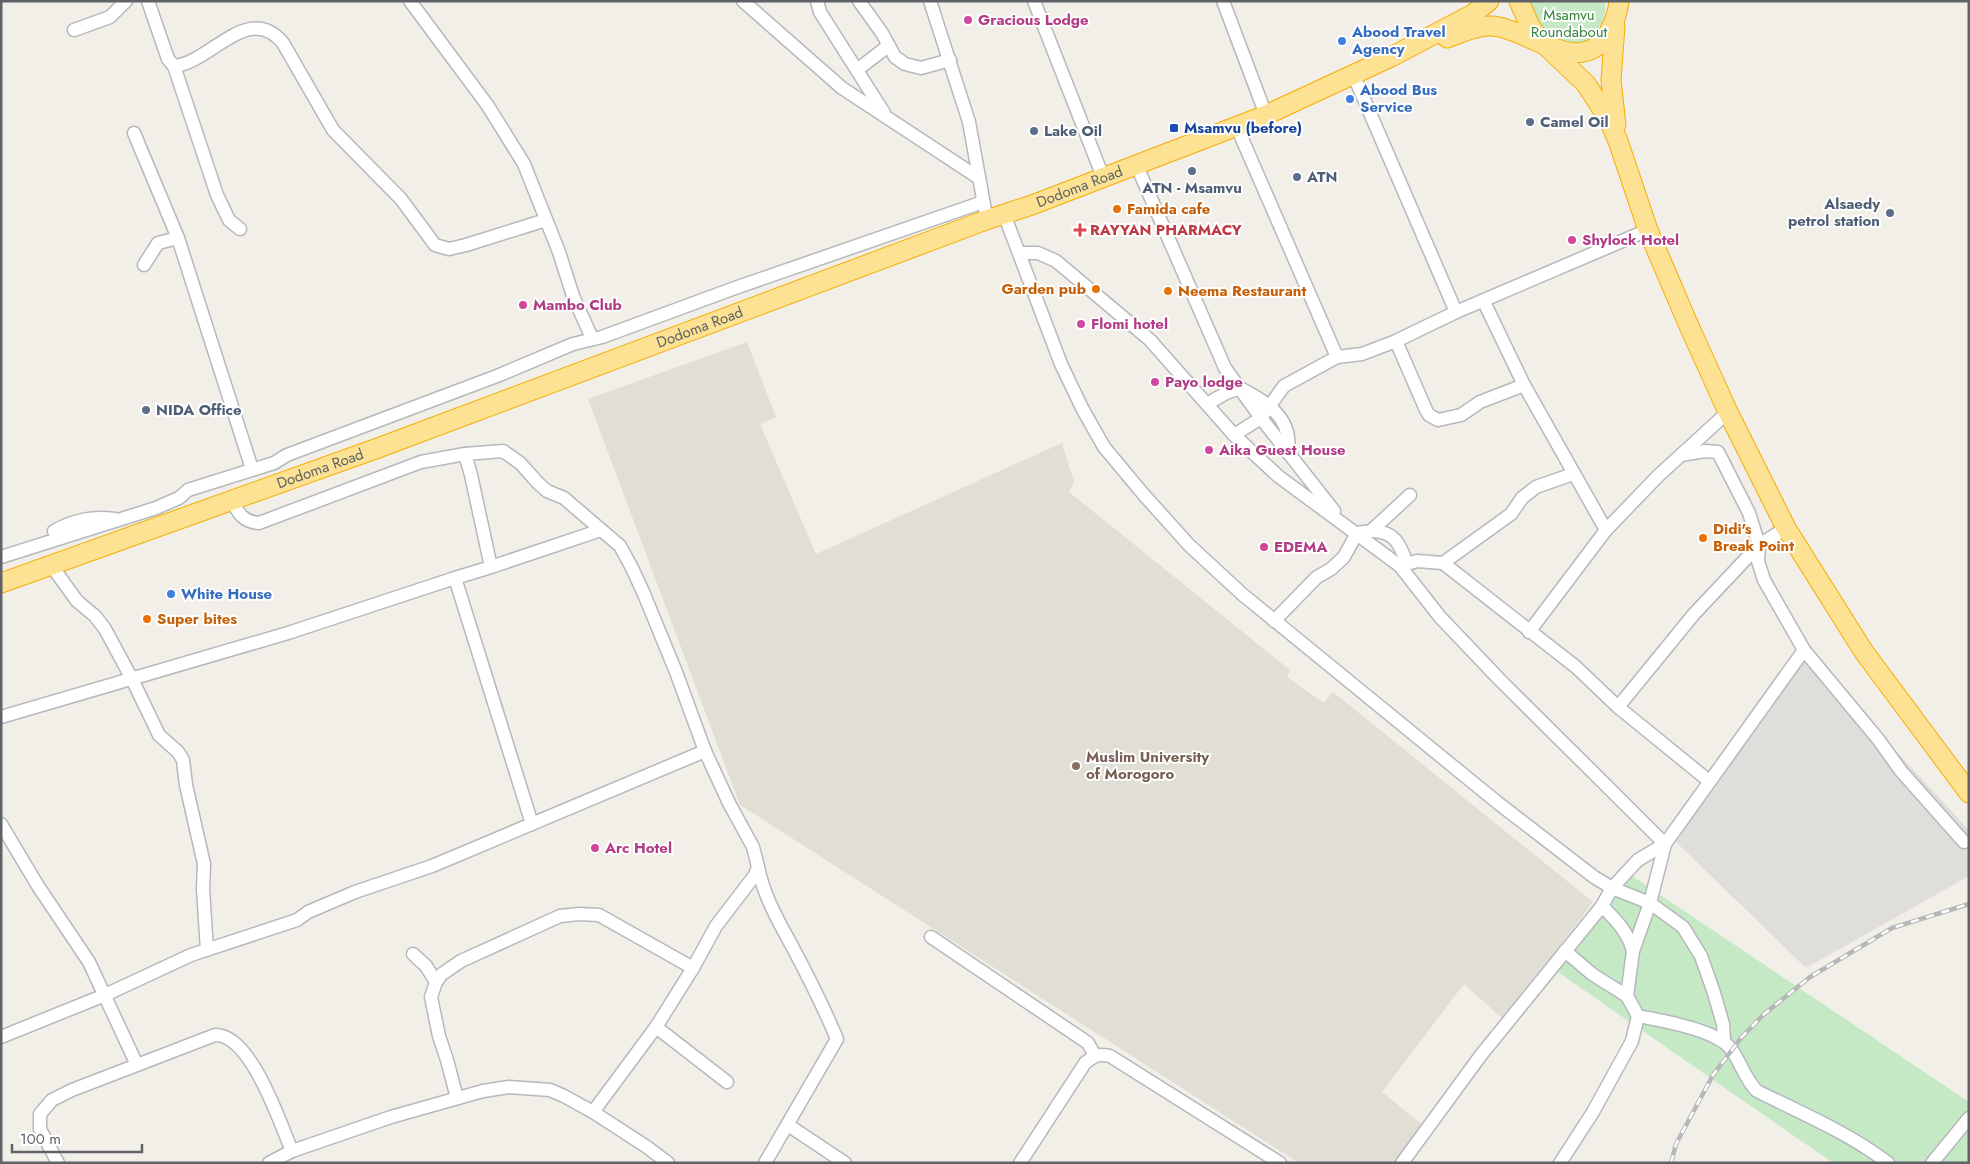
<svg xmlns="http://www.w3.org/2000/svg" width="1970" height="1164" viewBox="0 0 1970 1164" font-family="Jost,sans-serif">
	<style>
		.industrial { fill: #e0deda }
		.education { fill: #e1ded6 }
		.green { fill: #c5e8c5 }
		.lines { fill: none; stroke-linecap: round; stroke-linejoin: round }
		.minor-casing { stroke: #b5b8bc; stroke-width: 15 }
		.highway-casing { stroke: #f9ab00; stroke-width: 21 }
		.minor { stroke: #fff; stroke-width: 12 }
		.highway { stroke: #fde293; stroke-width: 19 }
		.rail-casing { stroke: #b6b7b8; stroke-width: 4.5 }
		.rail { stroke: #fff; stroke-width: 2.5; stroke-dasharray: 8; stroke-linecap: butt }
		.hotel-dot { fill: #d1479c; stroke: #fff; stroke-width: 2 }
		.shop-dot { fill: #3f7fe0; stroke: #fff; stroke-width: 2 }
		.service-dot { fill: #5c6f8a; stroke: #fff; stroke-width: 2 }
		.transit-dot { fill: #1a4fb4; stroke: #fff; stroke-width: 2 }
		.food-dot { fill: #e8710a; stroke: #fff; stroke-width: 2 }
		.health-dot { fill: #e0444e; stroke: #fff; stroke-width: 2 }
		.education-dot { fill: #8d6e63; stroke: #fff; stroke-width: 2 }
		.labels { text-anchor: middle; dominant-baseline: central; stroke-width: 4; stroke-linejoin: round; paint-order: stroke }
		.park-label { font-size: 15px; fill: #348238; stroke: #fff }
		.hotel-label { font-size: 15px; font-weight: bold; fill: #b23c85; stroke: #fff; text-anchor: start }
		.shop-label { font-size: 15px; font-weight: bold; fill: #366cbe; stroke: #fff; text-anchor: start }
		.service-label { font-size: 15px; font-weight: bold; fill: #4e5e75; stroke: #fff; text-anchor: start }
		.transit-label { font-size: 15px; font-weight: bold; fill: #164399; stroke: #fff; text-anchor: start }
		.street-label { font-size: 15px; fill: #5f6368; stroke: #fff }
		.food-label { font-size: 15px; font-weight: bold; fill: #c56008; stroke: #fff; text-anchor: start }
		.health-label { font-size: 15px; font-weight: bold; fill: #be3a42; stroke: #fff; text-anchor: start }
		.education-label { font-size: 15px; font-weight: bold; fill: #785e54; stroke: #fff; text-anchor: start }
	</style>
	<rect width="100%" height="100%" fill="#f1efe8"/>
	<path class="industrial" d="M1807 655 1969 830V876L1806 968 1674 840Z"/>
	<path class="education" d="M747 342 776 417 760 424 816 554 1062 443 1074 482 1069 492 1290 670 1287 677 1324 703 1333 692 1593 902 1504 1020 1464 984 1382 1092 1424 1126 1396 1163H1299L740 805 588 399Z"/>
	<g class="green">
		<path d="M1525 1H1605C1607 21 1595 39 1577 46L1547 36Z"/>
		<path d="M1629 874 1969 1102V1163H1833L1558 972Z"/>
	</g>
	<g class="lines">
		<defs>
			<g id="minor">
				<path d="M148 1 168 59 174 66C211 63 248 1 283 43L333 130 401 199 435 245 449 249 466 245 546 220"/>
				<path d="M410 1 488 106 524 164 559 252 573 296 592 338"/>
				<path d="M743 1 842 88 979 178"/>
				<path d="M817 1 820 12 884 113"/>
				<path d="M859 1 882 33 895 57 905 64 921 68 950 60"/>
				<path d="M930 1 969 122 985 210"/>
				<path d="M1034 1 1103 177"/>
				<path d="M1223 1 1266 115"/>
				<path d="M74 30 110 17 126 1"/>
				<path d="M174 66 217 195 229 220 240 229"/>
				<path d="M857 70 888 46"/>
				<path d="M1354 76 1456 312"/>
				<path d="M1236 125 1337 357"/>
				<path d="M134 133 178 238 158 243 144 265"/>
				<path d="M1136 164 1225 368 1261 418 1334 511"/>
				<path d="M1004 214 1061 364 1082 408 1104 447 1144 495 1189 545 1242 594 1498 803 1594 877 1612 888 1650 903 1683 927 1701 956 1714 993 1723 1024 1724 1041"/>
				<path d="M178 238 252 469"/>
				<path d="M1020 253H1038L1056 261 1150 340 1234 435 1278 476 1400 566 1440 617 1499 679 1665 844 1650 903 1633 951 1627 996"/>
				<path d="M1484 302 1524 385 1606 530"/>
				<path d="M1396 341 1426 410 1429 415 1438 420 1461 415 1480 402 1524 385"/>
				<path d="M1207 404 1226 393 1240 388C1266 402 1293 417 1288 453"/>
				<path d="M1234 435 1261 418 1284 386 1337 357 1362 354 1396 341 1456 312 1648 230"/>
				<path d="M465 454 471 475 491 567 455 578 532 824"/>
				<path d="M54 531C74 520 92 516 115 519"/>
				<path d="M1371 531C1395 531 1400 544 1407 564"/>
				<path d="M1 557 156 508 179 498 188 490 274 463 287 455 497 376 573 344 602 337 735 288 983 202"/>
				<path d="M1443 563 1576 667 1618 707 1709 781"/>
				<path d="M51 565 77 601 95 616 105 629 132 679 159 735 178 752 183 760 186 785 204 864 203 889 207 950"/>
				<path d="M1400 566 1417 561 1443 563 1511 514 1522 498 1536 487 1573 474"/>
				<path d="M491 567 601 530"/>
				<path d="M1274 621 1317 577 1331 569 1344 557 1357 533 1371 531 1410 495"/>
				<path d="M1529 632 1606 530 1658 476 1728 412"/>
				<path d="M1804 650 1878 739 1901 771 1964 842"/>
				<path d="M1618 707 1694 614 1759 545 1749 513 1718 452 1705 451 1681 455"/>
				<path d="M1 717 288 633 455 578"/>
				<path d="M1 824 38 886 89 962 137 1065"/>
				<path d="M758 867C764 897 779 922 793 948 809 978 824 1008 837 1039L765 1163"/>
				<path d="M1602 906C1616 920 1628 932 1633 951"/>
				<path d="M931 937 1088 1043 1095 1056"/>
				<path d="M1565 951 1592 974 1627 996 1638 1016C1662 1021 1715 1029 1731 1049 1741 1062 1744 1078 1757 1091 1801 1113 1849 1133 1888 1163"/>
				<path d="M413 954 426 966 436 982"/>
				<path d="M656 1027 727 1082"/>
				<path d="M1 1037 105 995 191 955 297 920 308 912 355 892 432 866 705 751 676 672 644 594 632 568 620 546 564 498 547 491 538 483 520 463 503 451 465 454 421 462 259 523C243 522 238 513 231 499"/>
				<path d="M457 1098 447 1060 439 1036 431 997 436 982 442 974 461 961 560 916 579 914 599 915 693 968"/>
				<path d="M593 1112 656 1027 693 968 716 926 755 875 758 867 753 847 729 803 705 751"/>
				<path d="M788 1125 845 1163"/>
				<path d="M58 1163 40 1129V1114L52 1100 72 1090 215 1035C251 1034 280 1123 292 1151"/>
				<path d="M269 1163 292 1151 391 1117 483 1091 509 1087 550 1090 564 1096 593 1112 647 1147 668 1163"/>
				<path d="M1020 1163 1085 1063C1094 1056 1098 1053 1110 1056L1280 1163"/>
				<path d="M1402 1163 1481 1055 1602 906 1612 888 1638 860 1665 844 1804 650 1764 580 1758 561 1759 545 1786 528"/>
				<path d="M1560 1163 1593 1112 1632 1041 1638 1016"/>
				<path d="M1932 1163 1969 1118"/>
			</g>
			<g id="highway">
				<path d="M1519 1 1530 26 1542 43"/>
				<path d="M1615 26 1611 80 1616 125"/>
				<path d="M1447 38C1464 32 1481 23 1499 27 1532 33 1581 77 1608 34 1613 25 1618 12 1619 1"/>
				<path d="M1546 46 1586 84 1608 118 1618 141 1648 230 1689 326 1728 412 1786 528 1864 652 1969 793"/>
				<path id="s1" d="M1 583 378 448 986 220 1032 205 1266 115 1391 57 1473 14 1489 1"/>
			</g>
		</defs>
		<use href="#minor" class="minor-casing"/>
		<use href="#highway" class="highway-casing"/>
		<use href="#minor" class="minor"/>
		<use href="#highway" class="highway"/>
		<defs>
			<path id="rail" d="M1671 1163 1676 1144 1713 1075 1741 1038 1763 1015 1810 977 1892 928 1969 904"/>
		</defs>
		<use href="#rail" class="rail-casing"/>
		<use href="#rail" class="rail"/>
	</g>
	<g class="hotel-dot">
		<circle cx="968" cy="20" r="5"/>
		<circle cx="1572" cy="240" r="5"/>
		<circle cx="523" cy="305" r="5"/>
		<circle cx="1081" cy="324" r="5"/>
		<circle cx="1155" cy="382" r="5"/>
		<circle cx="1209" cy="450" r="5"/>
		<circle cx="1264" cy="547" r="5"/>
		<circle cx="595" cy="848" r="5"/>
	</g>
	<g class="shop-dot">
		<circle cx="1342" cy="41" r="5"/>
		<circle cx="1350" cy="99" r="5"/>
		<circle cx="171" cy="594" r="5"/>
	</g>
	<g class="service-dot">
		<circle cx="1530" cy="122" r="5"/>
		<circle cx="1034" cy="131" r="5"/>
		<circle cx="1192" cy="171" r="5"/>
		<circle cx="1297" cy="177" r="5"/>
		<circle cx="1890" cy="213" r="5"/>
		<circle cx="146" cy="410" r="5"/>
	</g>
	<rect class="transit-dot" x="1169" y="123" width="10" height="10" rx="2.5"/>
	<g class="food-dot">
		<circle cx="1117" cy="209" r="5"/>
		<circle cx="1096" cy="289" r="5"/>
		<circle cx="1168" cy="291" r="5"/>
		<circle cx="1703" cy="538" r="5"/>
		<circle cx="147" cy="619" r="5"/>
	</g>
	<path class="health-dot" d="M1077.5 222.5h5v5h5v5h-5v5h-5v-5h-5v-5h5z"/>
	<circle class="education-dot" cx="1076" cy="766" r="5"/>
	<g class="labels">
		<g class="park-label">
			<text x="1569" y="15">Msamvu<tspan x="1569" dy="17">Roundabout</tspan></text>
		</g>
		<g class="hotel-label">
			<text x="978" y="20">Gracious Lodge</text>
			<text x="1582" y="240">Shylock Hotel</text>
			<text x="533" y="305">Mambo Club</text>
			<text x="1091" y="324">Flomi hotel</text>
			<text x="1165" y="382">Payo lodge</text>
			<text x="1219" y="450">Aika Guest House</text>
			<text x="1274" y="547">EDEMA</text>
			<text x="605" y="848">Arc Hotel</text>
		</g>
		<g class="shop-label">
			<text x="1352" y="32">Abood Travel<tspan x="1352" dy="17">Agency</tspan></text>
			<text x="1360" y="90">Abood Bus<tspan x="1360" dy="17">Service</tspan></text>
			<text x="181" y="594">White House</text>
		</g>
		<g class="service-label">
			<text x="1540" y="122">Camel Oil</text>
			<text x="1044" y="131">Lake Oil</text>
			<text x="1307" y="177">ATN</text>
			<text x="1192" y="188" text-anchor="middle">ATN - Msamvu</text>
			<text x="1880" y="204" text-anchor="end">Alsaedy<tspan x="1880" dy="17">petrol station</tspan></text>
			<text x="156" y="410">NIDA Office</text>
		</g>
		<g class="transit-label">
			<text x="1184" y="128">Msamvu (before)</text>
		</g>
		<g class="street-label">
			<text stroke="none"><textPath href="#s1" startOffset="1149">Dodoma Road</textPath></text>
			<text stroke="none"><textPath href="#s1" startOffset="744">Dodoma Road</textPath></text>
			<text stroke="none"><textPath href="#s1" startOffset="339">Dodoma Road</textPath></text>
		</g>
		<g class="food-label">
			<text x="1127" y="209">Famida cafe</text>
			<text x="1086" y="289" text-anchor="end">Garden pub</text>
			<text x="1178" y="291">Neema Restaurant</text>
			<text x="1713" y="529">Didi's<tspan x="1713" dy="17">Break Point</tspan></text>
			<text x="157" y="619">Super bites</text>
		</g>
		<g class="health-label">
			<text x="1090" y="230">RAYYAN PHARMACY</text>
		</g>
		<g class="education-label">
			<text x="1086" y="757">Muslim University<tspan x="1086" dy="17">of Morogoro</tspan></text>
		</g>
	</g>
	<rect width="1970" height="1164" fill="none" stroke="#5f6368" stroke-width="5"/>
	<path d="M12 1144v8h130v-8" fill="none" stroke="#5f6368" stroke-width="2.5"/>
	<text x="20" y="1144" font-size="15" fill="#5f6368" stroke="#ffffff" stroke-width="4" paint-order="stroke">100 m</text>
</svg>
